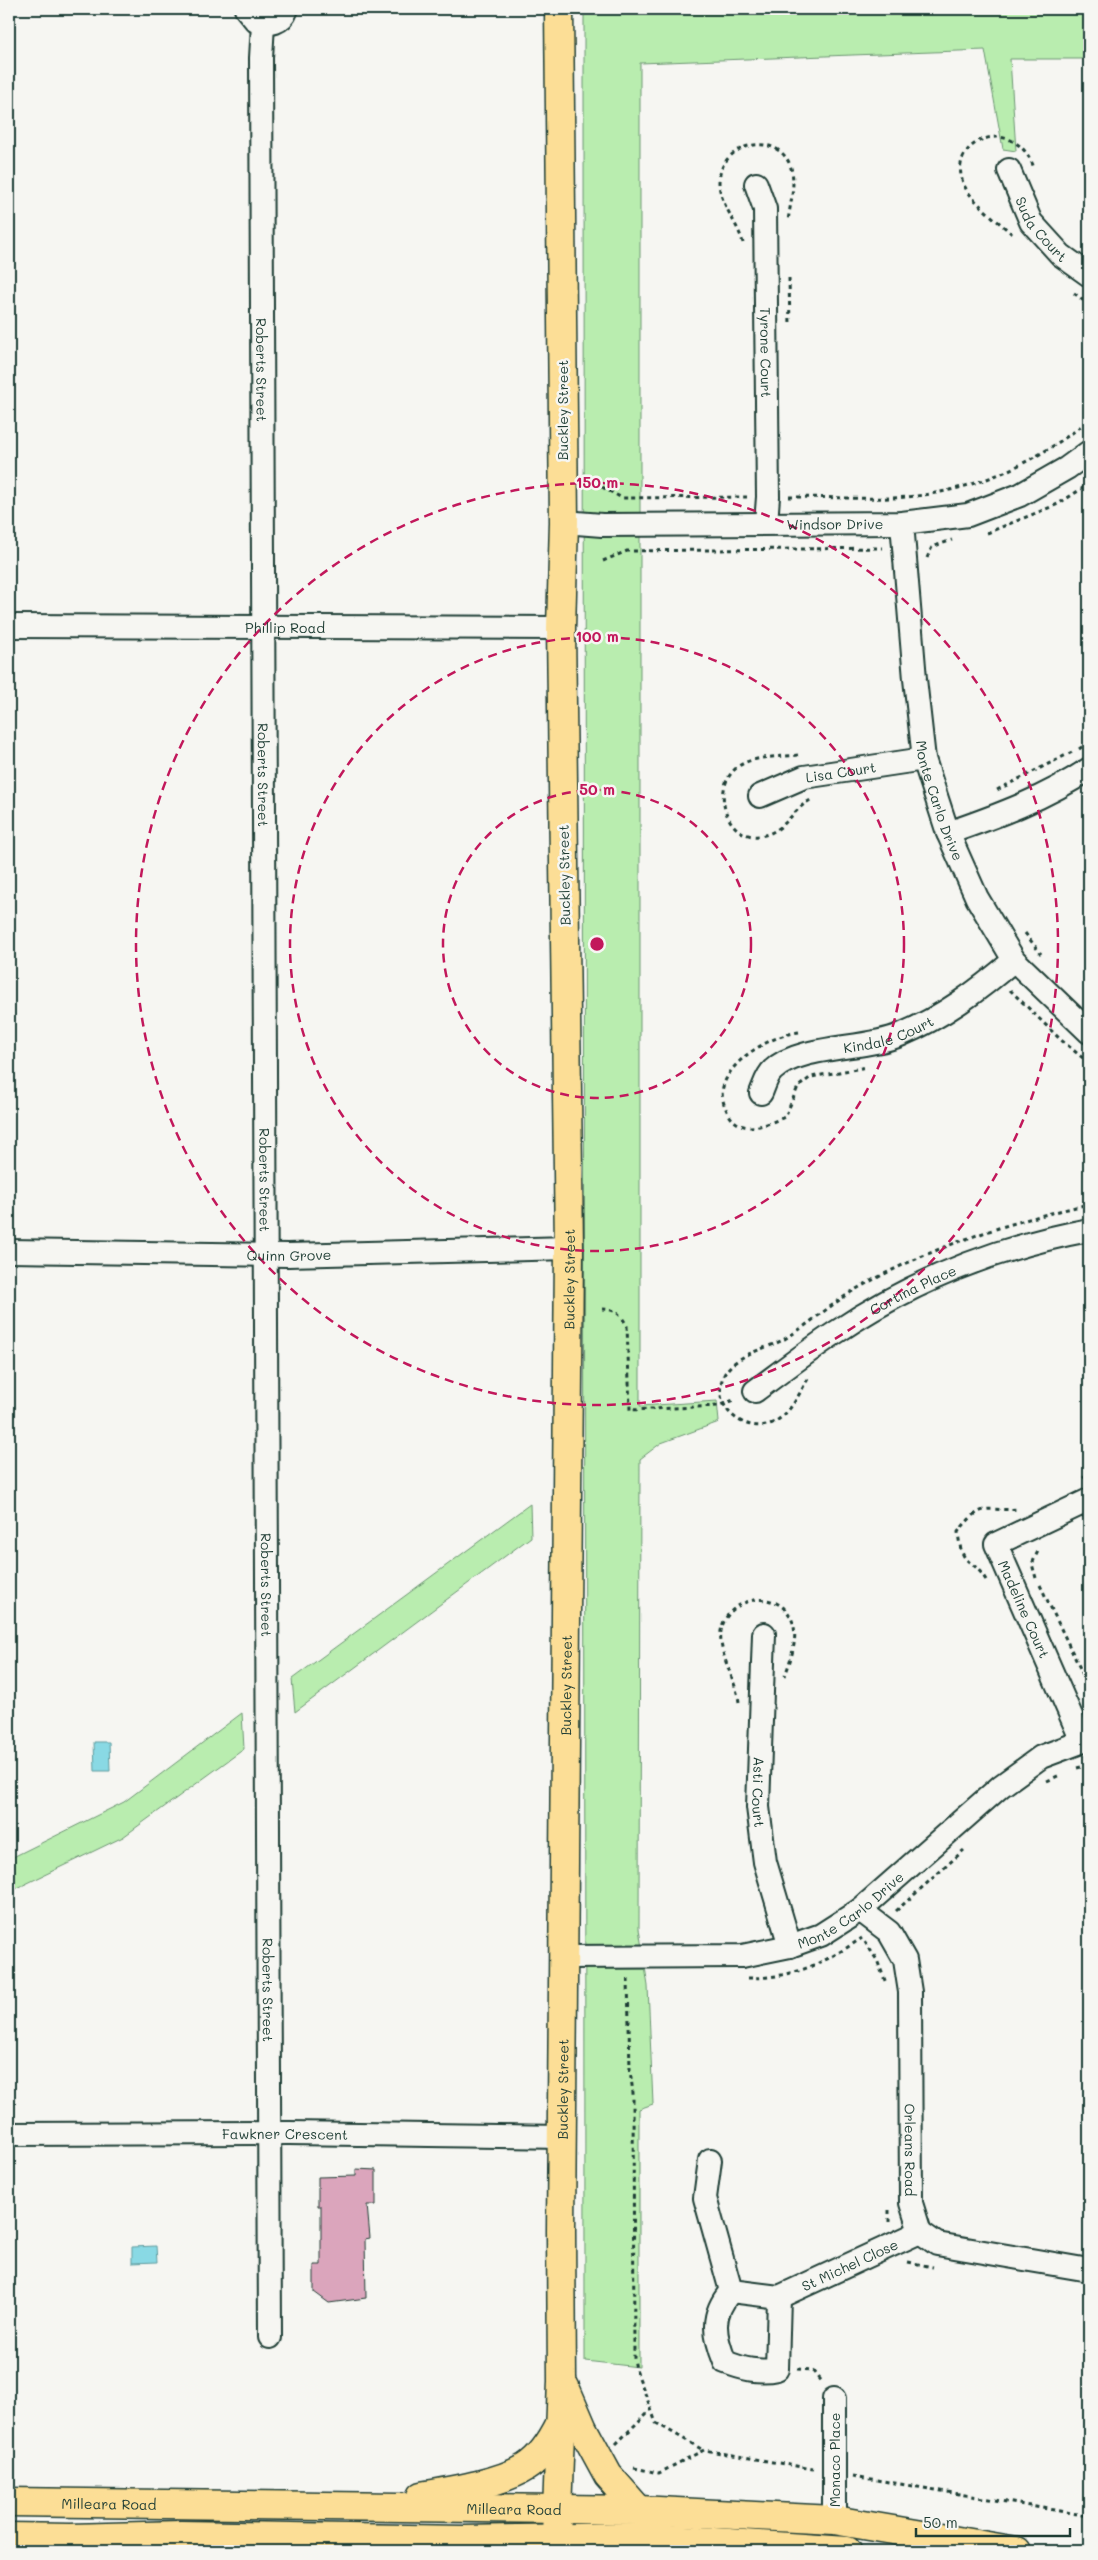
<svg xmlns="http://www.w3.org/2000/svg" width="1098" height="2560" viewBox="0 0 1098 2560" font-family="Mali,sans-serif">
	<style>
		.green { fill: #b9edaf; stroke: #6c9572 }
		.water { fill: #89d9e4; stroke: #5f9b9e }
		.building { fill: #dba5bc; stroke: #1f3d34 }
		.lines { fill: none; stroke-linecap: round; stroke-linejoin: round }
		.minor-casing { stroke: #1f3d34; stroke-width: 26 }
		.major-casing { stroke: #1f3d34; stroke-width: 31 }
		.path { stroke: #1f3d34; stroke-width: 3; stroke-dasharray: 4 4; stroke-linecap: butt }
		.minor { stroke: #f6f6f2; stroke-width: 22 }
		.major { stroke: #fcde96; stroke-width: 28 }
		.ring { fill: none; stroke: #c2185b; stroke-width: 2.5; stroke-dasharray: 9 6 }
		.labels { text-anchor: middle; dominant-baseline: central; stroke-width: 5; stroke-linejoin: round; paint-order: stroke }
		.street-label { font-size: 14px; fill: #1f3d34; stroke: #f6f6f2 }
		.centre { fill: #c2185b; stroke: #f6f6f2; stroke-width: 2.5 }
		.ring-label { font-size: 15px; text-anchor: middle; font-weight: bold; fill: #c2185b; stroke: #f6f6f2; stroke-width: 5; stroke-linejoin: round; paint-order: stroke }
	</style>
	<rect width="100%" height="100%" fill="#f6f6f2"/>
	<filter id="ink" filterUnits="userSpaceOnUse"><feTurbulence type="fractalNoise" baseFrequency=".02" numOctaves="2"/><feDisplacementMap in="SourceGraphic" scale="10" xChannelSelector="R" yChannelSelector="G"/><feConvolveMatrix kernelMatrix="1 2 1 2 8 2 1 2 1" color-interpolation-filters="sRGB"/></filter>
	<g filter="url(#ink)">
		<g class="green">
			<path d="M584 9H1089V59H1010L1016 151 1003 149 985 50 640 63V1406L717 1401 719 1422 661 1443 640 1459 639 1929 648 1986 653 2104 639 2109V2367L585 2361Z"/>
			<path d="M530 1504 531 1537 295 1712 292 1679Z"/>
			<path d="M242 1713 244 1749 123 1837 9 1892V1859L124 1802Z"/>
		</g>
		<g class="water">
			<path d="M94 1742H109L110 1771H95Z"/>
			<path d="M156 2246 157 2262 132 2263V2247Z"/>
		</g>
		<path class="building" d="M356 2169 376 2170V2205H367L370 2238 365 2239 366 2298 329 2303 314 2292V2265H321V2206H318V2177L356 2176Z"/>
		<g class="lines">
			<defs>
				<g id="minor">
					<path d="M246 9 256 21C270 26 282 23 287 9"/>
					<path id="s1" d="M263 24 261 58 270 2337"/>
					<path id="s2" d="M1009 170 1031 222 1061 255 1089 275"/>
					<path id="s3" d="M756 184 765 209 768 497 766 523"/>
					<path id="s4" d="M564 522 602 525 902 523 968 515 1020 495 1067 468 1089 452"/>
					<path id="s5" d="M902 523 915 679 924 759 948 833 977 898 1014 960 1089 1032"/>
					<path id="s6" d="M9 626 561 628"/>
					<path id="s7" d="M760 796 804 777 924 759"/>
					<path d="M948 833C997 816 1046 798 1089 769"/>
					<path id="s8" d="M761 1093C764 1086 767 1075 773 1070 799 1045 865 1050 900 1035 943 1017 979 990 1014 960"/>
					<path id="s9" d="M9 1251 288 1255 569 1248"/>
					<path id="s10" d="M755 1391C782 1371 808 1351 835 1333 912 1281 998 1247 1089 1230"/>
					<path id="s11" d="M764 1634 758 1807 765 1862 790 1946"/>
					<path d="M1082 1741 996 1544 1089 1500"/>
					<path id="s12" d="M860 1910 889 1932 905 1960 910 1992 911 2203 920 2232 937 2244 1089 2270"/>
					<path id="s13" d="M564 1957 742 1956 790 1946 821 1935 860 1910 1001 1786 1041 1757 1089 1739"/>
					<path id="s14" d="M9 2134 289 2133 562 2137"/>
					<path id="s15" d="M710 2160 705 2198 731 2291 779 2297 920 2232"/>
					<path d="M731 2291C710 2315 714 2335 725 2362 743 2369 759 2373 777 2369L779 2297"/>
					<path d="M834 2520V2399"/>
					<path d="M144 2551 176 2538"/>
				</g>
				<g id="major">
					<path d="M565 2387 583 2429 608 2475 639 2510"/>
					<path d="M421 2496C450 2491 501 2483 526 2467 542 2457 552 2440 560 2424"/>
					<path id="s16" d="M9 2502 639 2510 834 2520 1017 2551"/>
					<path d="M9 2537 70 2538 181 2535 464 2540 640 2537 847 2551"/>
					<path id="s17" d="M556 2537 562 2381 561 2231 569 1248 561 628 564 522 559 9"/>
				</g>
			</defs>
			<use href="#minor" class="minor-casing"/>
			<use href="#major" class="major-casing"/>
			<g class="path">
				<path d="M1012 234C999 222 972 201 965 187 942 142 1014 111 1034 168"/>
				<path d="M743 243C738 223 719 203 719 182 720 141 780 130 791 168 796 184 790 205 788 221"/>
				<path d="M789 278 790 326"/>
				<path d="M1074 293 1089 305"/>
				<path d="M602 487 622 498 747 497"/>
				<path d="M789 497C823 497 857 499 891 498 966 495 1032 466 1089 420"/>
				<path d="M987 533 1058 504 1089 484"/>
				<path d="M927 558 932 547 952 540"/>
				<path d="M603 561 627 551 882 548"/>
				<path d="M1079 749 1089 742"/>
				<path d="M798 755C782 757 759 756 744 763 705 782 726 849 768 834 788 827 795 806 813 799"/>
				<path d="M997 790 1074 751"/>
				<path d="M1025 933 1041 954"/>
				<path d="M1010 990 1061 1040 1089 1063"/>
				<path d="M799 1032C771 1036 731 1058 723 1087 721 1094 723 1103 726 1109 738 1137 763 1126 785 1117L798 1087 811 1077 867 1067"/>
				<path d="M602 1309C615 1309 621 1314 627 1326L630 1410 718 1406 736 1399"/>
				<path d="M808 1379C800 1392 792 1410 779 1419 753 1439 712 1412 722 1380 729 1356 763 1350 783 1340 809 1325 832 1303 858 1288 931 1247 1008 1222 1089 1204"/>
				<path d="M1083 1478 1089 1475"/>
				<path d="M1036 1578 1032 1564 1039 1549"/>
				<path d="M986 1580C971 1555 962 1570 958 1532 984 1500 984 1512 1019 1509"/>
				<path d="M1040 1585 1089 1687"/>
				<path d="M739 1702C736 1680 718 1654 721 1631 727 1594 786 1586 794 1627 797 1643 790 1661 785 1676"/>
				<path d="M1077 1768 1089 1765"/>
				<path d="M1047 1781 1060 1775"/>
				<path d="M896 1911 964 1850"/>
				<path d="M865 1942 877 1960 886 1983"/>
				<path d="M748 1978C795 1978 824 1963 862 1938"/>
				<path d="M628 1979 630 2070 633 2093 634 2358 636 2370 651 2409"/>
				<path d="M889 2222V2209"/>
				<path d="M908 2262 933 2267"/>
				<path d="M797 2369 812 2370 822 2383"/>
				<path d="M616 2444 651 2409 656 2423 703 2450"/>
				<path d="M634 2468 659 2473 704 2450 813 2469"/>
				<path d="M853 2476 1089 2516"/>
			</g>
			<use href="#minor" class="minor"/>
			<use href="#major" class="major"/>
		</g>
	</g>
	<g class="ring">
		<circle cx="597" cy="944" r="154"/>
		<circle cx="597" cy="944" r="307"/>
		<circle cx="597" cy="944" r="461"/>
	</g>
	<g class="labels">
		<g class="street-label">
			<text stroke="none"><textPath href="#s2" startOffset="68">Suda Court</textPath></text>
			<text stroke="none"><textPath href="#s3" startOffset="170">Tyrone Court</textPath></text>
			<text stroke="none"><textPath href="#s1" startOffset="346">Roberts Street</textPath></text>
			<text transform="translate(562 410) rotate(-90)">Buckley Street</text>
			<text stroke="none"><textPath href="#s4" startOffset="271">Windsor Drive</textPath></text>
			<text stroke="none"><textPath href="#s6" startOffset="276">Phillip Road</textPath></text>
			<text stroke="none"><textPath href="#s7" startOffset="85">Lisa Court</textPath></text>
			<text stroke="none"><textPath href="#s1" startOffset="751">Roberts Street</textPath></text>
			<text stroke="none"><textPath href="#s5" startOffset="281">Monte Carlo Drive</textPath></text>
			<text transform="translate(564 875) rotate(-91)">Buckley Street</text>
			<text stroke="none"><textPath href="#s8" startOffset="148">Kindale Court</textPath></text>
			<text stroke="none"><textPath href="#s1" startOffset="1156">Roberts Street</textPath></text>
			<text stroke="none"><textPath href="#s9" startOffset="280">Quinn Grove</textPath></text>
			<text stroke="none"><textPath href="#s17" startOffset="1258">Buckley Street</textPath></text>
			<text stroke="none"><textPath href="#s10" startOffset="188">Cortina Place</textPath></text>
			<text stroke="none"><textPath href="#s1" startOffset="1561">Roberts Street</textPath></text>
			<text transform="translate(1024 1609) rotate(66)">Madeline Court</text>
			<text stroke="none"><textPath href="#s17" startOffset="852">Buckley Street</textPath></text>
			<text stroke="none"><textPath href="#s11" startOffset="158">Asti Court</textPath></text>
			<text stroke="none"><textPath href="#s13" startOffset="298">Monte Carlo Drive</textPath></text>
			<text stroke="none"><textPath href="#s1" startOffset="1966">Roberts Street</textPath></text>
			<text stroke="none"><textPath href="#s17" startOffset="448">Buckley Street</textPath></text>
			<text stroke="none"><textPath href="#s14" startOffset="276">Fawkner Crescent</textPath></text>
			<text stroke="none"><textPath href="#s12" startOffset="259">Orleans Road</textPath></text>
			<text stroke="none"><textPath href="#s15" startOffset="261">St Michel Close</textPath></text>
			<text transform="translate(834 2460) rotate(-90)">Monaco Place</text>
			<text stroke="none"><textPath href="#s16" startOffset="100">Milleara Road</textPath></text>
			<text stroke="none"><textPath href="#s16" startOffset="505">Milleara Road</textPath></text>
		</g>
	</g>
	<circle cx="597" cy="944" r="8" class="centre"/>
	<g class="ring-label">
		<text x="597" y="488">150 m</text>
		<text x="597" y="642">100 m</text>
		<text x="597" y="795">50 m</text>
	</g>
	<rect width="1098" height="2560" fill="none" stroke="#f6f6f2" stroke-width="30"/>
	<rect x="15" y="15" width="1068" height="2530" fill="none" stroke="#1f3d34" stroke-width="2" filter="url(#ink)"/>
	<path d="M916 2528v8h154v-8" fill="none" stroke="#1f3d34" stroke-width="2.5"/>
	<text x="923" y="2528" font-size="15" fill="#1f3d34" stroke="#f6f6f2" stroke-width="4" paint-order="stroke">50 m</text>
</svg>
